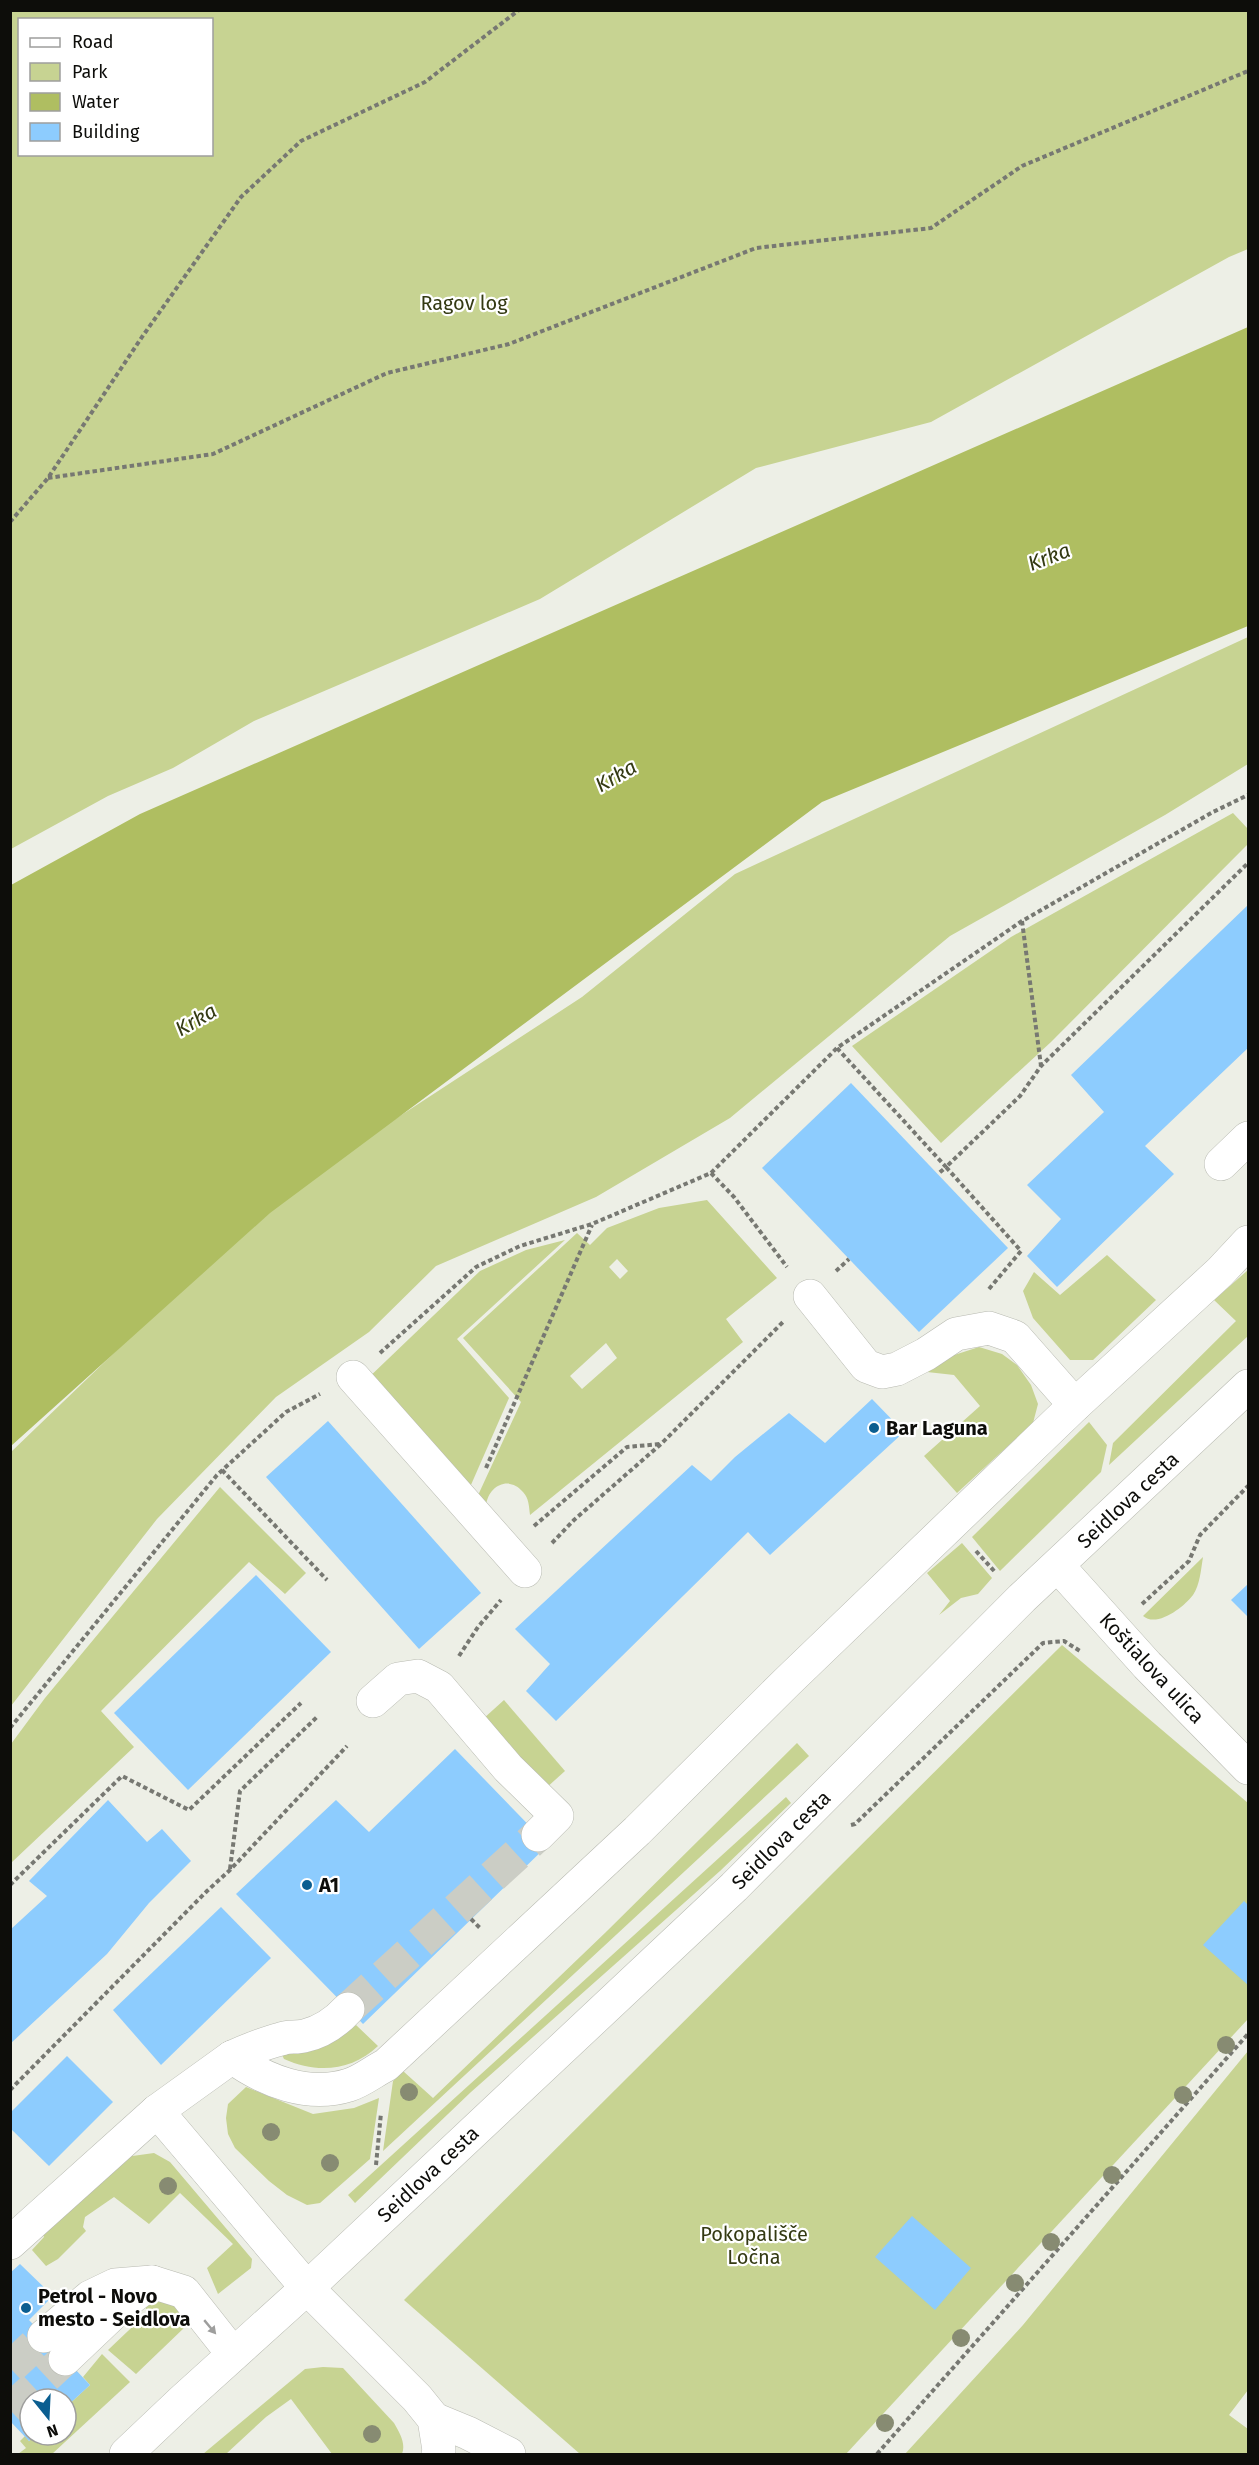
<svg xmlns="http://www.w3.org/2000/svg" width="1259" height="2465" viewBox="0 0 1259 2465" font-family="'Fira Sans',sans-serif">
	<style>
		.green { fill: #c7d392; fill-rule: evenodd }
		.water { fill: #afbe61 }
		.building { fill: #8dccfe }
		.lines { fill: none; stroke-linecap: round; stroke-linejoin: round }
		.minor-tunnel { stroke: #cbcdc5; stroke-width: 33; stroke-dasharray: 33 16; stroke-linecap: butt }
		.minor-casing { stroke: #b8bab1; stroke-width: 34 }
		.path { stroke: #777872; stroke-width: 4; stroke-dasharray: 4.5 3; stroke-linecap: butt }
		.minor { stroke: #fff; stroke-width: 33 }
		.tree { fill: #878b72 }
		.oneway { fill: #9e9e9d }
		.poi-dot { fill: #0b5e90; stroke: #fff; stroke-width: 2 }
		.labels { text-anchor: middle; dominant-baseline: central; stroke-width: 4.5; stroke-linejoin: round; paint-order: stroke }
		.park-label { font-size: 20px; fill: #343a13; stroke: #fff }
		.poi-label { font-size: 20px; font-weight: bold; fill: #0d0d0a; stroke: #fff; text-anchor: start }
		.street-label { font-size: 20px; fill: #0d0d0a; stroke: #fff }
		.water-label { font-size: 21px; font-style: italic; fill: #343a13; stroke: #fff }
	</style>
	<rect width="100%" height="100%" fill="#edefe6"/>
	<g class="green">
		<path d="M11 10 1248 11V249L1229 257 931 422 756 468 540 599 254 721 173 768 108 796 11 849ZM20 20H212V154H20Z"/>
		<path d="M1248 637V764L1165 815 950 936 730 1118 596 1197 436 1266 369 1332 276 1397 157 1519 11 1706V1452L245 1227 331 1161 582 997 735 874Z"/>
		<path d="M1233 813 1248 829V844L1051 1042 941 1143 852 1046 1011 937Z"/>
		<path d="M707 1200 777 1278 726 1319 743 1342 530 1515C529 1507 529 1498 523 1492 509 1475 488 1486 486 1506L474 1504 521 1402 463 1338 577 1233 590 1245 607 1228 659 1208ZM617 1259 628 1271 620 1279 609 1267ZM606 1343 617 1358 582 1389 570 1376Z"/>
		<path d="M565 1240 457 1339 509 1398 467 1494 364 1382 480 1271 526 1250Z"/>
		<path d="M1107 1255 1156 1300 1093 1360H1070L1033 1318 1023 1291 1034 1272 1060 1295Z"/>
		<path d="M1248 1270V1336L1109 1465 1113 1443 1236 1321 1214 1300Z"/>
		<path d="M979 1347 1002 1354 1017 1365 1031 1385 1038 1404 1033 1423 957 1493 924 1456 980 1406 954 1375 927 1372 945 1358Z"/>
		<path d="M1089 1422 1107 1445 1101 1472 1000 1571 972 1537Z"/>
		<path d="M220 1487 306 1573 285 1594 249 1562 101 1711 134 1747 11 1863V1744L45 1698Z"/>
		<path d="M962 1543 992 1578 978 1594 961 1598 939 1615 950 1601 927 1573Z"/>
		<path d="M1203 1557C1201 1569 1200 1585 1193 1595 1184 1607 1157 1628 1143 1616Z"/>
		<path d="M1062 1645 1248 1803V2019L846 2454H580L404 2300Z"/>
		<path d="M504 1700 565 1771 545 1789 483 1719Z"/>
		<path d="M797 1743 809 1756 383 2151 393 2081 403 2071 433 2098 606 1932Z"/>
		<path d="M786 1797 791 1803 720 1871 471 2092 355 2203 348 2195Z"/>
		<path d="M356 2025 378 2046C352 2071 317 2074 284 2059L282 2055 336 2040Z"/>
		<path d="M1248 2051V2390L1229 2415 1248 2429V2454H905L1023 2325Z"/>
		<path d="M246 2087 313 2114 354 2108 379 2098 370 2159 320 2203 307 2205 287 2195 269 2181 235 2148 228 2134 226 2118 228 2104Z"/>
		<path d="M154 2153 170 2162 252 2259 251 2268 218 2294 207 2268 233 2244 180 2193 149 2224 114 2197 85 2217 83 2227 86 2231 58 2259 46 2266 32 2250 44 2237 40 2228 118 2158Z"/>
		<path d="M152 2301H171L180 2312 185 2327 136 2374 108 2350 148 2312 145 2307Z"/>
		<path d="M102 2354 130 2382 52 2454H18L26 2448 20 2441 25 2436 29 2441 36 2435H66V2407L90 2385 83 2377Z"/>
		<path d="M323 2367 343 2368 394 2423C400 2433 406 2444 402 2454H332L291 2399 266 2417 226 2454H203L305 2369Z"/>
	</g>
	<path class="water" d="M1248 327V626L822 802 270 1213 11 1446V885L140 814Z"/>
	<g class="building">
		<path d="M1248 905V1048L1145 1146 1174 1174 1057 1287 1027 1256 1061 1219 1027 1185 1104 1112 1071 1075Z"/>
		<path d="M851 1083 1008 1248 919 1332 762 1168Z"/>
		<path d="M872 1399 904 1432 770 1555 748 1532 556 1721 526 1691 550 1664 515 1629 692 1465 711 1481 735 1457 789 1413 825 1443Z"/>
		<path d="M328 1421 481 1593 419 1649 266 1477Z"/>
		<path d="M256 1575 331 1652 188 1790 114 1713Z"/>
		<path d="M1248 1584V1617L1231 1600Z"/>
		<path d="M455 1749 548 1845 363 2024 236 1894 336 1800 369 1832Z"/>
		<path d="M108 1800 147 1842 162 1829 191 1861 149 1903 107 1954 10 2044V1930L47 1896 29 1881Z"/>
		<path d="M1244 1901 1248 1905V1985L1203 1945Z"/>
		<path d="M221 1907 271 1958 161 2065 113 2010Z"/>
		<path d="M67 2056 113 2102 49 2166 10 2128V2113Z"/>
		<path d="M912 2216 971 2268 935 2310 875 2257Z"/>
		<path d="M20 2264 53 2296 29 2320 90 2385 66 2407V2399H30V2435H36L29 2441 10 2421V2273Z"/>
	</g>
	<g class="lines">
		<g class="minor-tunnel">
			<path d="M348 2009 538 1835"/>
			<path d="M10 2368 44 2336"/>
			<path d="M10 2410 65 2359"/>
		</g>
		<defs>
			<g id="minor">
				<path d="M1221 1164 1248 1138"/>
				<path d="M810 1296 866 1366 882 1372 897 1369 926 1354 956 1334 989 1328 1015 1337 1075 1405"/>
				<path d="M353 1377 525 1571"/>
				<path d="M1058 1566 1147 1665 1248 1768"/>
				<path d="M373 1701 398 1679 418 1676 439 1687 508 1768 557 1816 538 1835"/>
				<path d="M232 2057C248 2050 264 2043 281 2039 288 2036 296 2038 304 2036 322 2032 336 2022 348 2009"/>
				<path d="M10 2243 157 2111"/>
				<path d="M44 2336 90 2297 115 2285 152 2282 184 2292 233 2354"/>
				<path d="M65 2359 124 2303 152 2282"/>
				<path d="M434 2419 468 2433 509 2454"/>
				<path d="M126 2454 183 2400 307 2288 734 1887 1022 1598 1248 1386"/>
				<path d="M438 2454 439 2450 434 2419 417 2398 307 2288 157 2111 232 2057C265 2081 308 2098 349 2085 362 2081 374 2071 386 2065L637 1831 787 1682 1075 1405 1220 1272 1248 1242"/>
			</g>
		</defs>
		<use href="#minor" class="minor-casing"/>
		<g class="path">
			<path d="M48 478 213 454 387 373 509 344 756 248 931 228 1022 166 1248 71"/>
			<path d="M10 522 48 478 142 337 241 197 301 141 425 82 519 10"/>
			<path d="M1022 921 1041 1066"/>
			<path d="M837 1048 946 1167 938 1174"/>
			<path d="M711 1173 734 1197 787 1267"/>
			<path d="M836 1271 849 1259"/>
			<path d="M989 1289 1021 1251 946 1167 1020 1096 1041 1066 1248 863"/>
			<path d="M380 1353 476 1267 520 1246 592 1224 711 1173 837 1048 1022 921 1213 812 1248 795"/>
			<path d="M486 1468 592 1225"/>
			<path d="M222 1470 327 1580"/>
			<path d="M534 1526 627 1447 660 1444"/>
			<path d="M552 1543 574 1520 661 1444 783 1322"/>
			<path d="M976 1551 995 1572"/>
			<path d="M1142 1604 1189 1561 1200 1535 1248 1486"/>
			<path d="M459 1656 478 1627 501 1600"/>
			<path d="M10 1728 217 1475 286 1412 320 1394"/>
			<path d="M851 1825 855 1824 1043 1643 1064 1641 1080 1651"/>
			<path d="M230 1869 240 1791 317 1717"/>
			<path d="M10 1885 122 1776 189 1810 301 1703"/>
			<path d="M471 1919 480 1928"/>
			<path d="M10 2090 207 1891 230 1870 347 1746"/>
			<path d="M376 2165 381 2113"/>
			<path d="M877 2454 1248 2034"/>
		</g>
		<use href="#minor" class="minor"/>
	</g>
	<g class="tree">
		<circle cx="1226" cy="2045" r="9"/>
		<circle cx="409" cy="2092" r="9"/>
		<circle cx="1183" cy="2095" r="9"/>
		<circle cx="271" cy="2132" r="9"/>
		<circle cx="330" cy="2163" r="9"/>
		<circle cx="1112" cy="2175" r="9"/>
		<circle cx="168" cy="2186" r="9"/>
		<circle cx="1051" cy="2242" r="9"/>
		<circle cx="1015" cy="2283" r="9"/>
		<circle cx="961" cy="2338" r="9"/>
		<circle cx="885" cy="2423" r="9"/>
		<circle cx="372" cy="2434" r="9"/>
	</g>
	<defs><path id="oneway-solid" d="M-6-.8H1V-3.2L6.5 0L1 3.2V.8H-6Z" transform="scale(1.5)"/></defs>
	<use class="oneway" href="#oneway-solid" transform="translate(210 2327) rotate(50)"/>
	<g class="poi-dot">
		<circle cx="874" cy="1428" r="6"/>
		<circle cx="307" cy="1885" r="6"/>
		<circle cx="26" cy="2308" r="6"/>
	</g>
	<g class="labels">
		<g class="park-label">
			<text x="464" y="303">Ragov log</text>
			<text x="754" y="2234">Pokopališče<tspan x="754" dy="23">Ločna</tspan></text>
		</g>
		<g class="poi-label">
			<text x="886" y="1428">Bar Laguna</text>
			<text x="319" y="1885">A1</text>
			<text x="38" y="2296">Petrol - Novo<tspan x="38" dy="23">mesto - Seidlova</tspan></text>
		</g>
		<g class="street-label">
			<text transform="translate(1128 1500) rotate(-43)">Seidlova cesta</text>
			<text transform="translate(1152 1668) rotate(47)">Koštialova ulica</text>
			<text transform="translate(781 1840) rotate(-45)">Seidlova cesta</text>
			<text transform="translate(428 2174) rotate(-43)">Seidlova cesta</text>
		</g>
		<g class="water-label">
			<text transform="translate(1049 557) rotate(-21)">Krka</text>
			<text transform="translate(616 776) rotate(-30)">Krka</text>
			<text transform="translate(196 1020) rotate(-30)">Krka</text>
		</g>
	</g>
	<rect width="1259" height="2465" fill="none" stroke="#0d0d0a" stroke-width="24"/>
	<rect x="18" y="18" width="195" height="138" fill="#ffffff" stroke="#9e9e9d" stroke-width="1.5"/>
	<rect x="30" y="38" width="30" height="9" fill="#ffffff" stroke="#9e9e9d" stroke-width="1.5"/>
	<text x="72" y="48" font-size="18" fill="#0d0d0a">Road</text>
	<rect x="30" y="63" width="30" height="18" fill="#c7d392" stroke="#9e9e9d" stroke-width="1.5"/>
	<text x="72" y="78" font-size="18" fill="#0d0d0a">Park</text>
	<rect x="30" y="93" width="30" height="18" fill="#afbe61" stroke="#9e9e9d" stroke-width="1.5"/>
	<text x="72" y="108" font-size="18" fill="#0d0d0a">Water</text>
	<rect x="30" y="123" width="30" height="18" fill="#8dccfe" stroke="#9e9e9d" stroke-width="1.5"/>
	<text x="72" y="138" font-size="18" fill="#0d0d0a">Building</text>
	<g transform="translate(48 2417) rotate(162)"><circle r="28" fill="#ffffff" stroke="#9e9e9d" stroke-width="1.5"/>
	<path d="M0-4.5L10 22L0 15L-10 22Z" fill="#0b5e90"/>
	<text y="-9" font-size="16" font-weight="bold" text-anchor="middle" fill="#0d0d0a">N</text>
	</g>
</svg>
